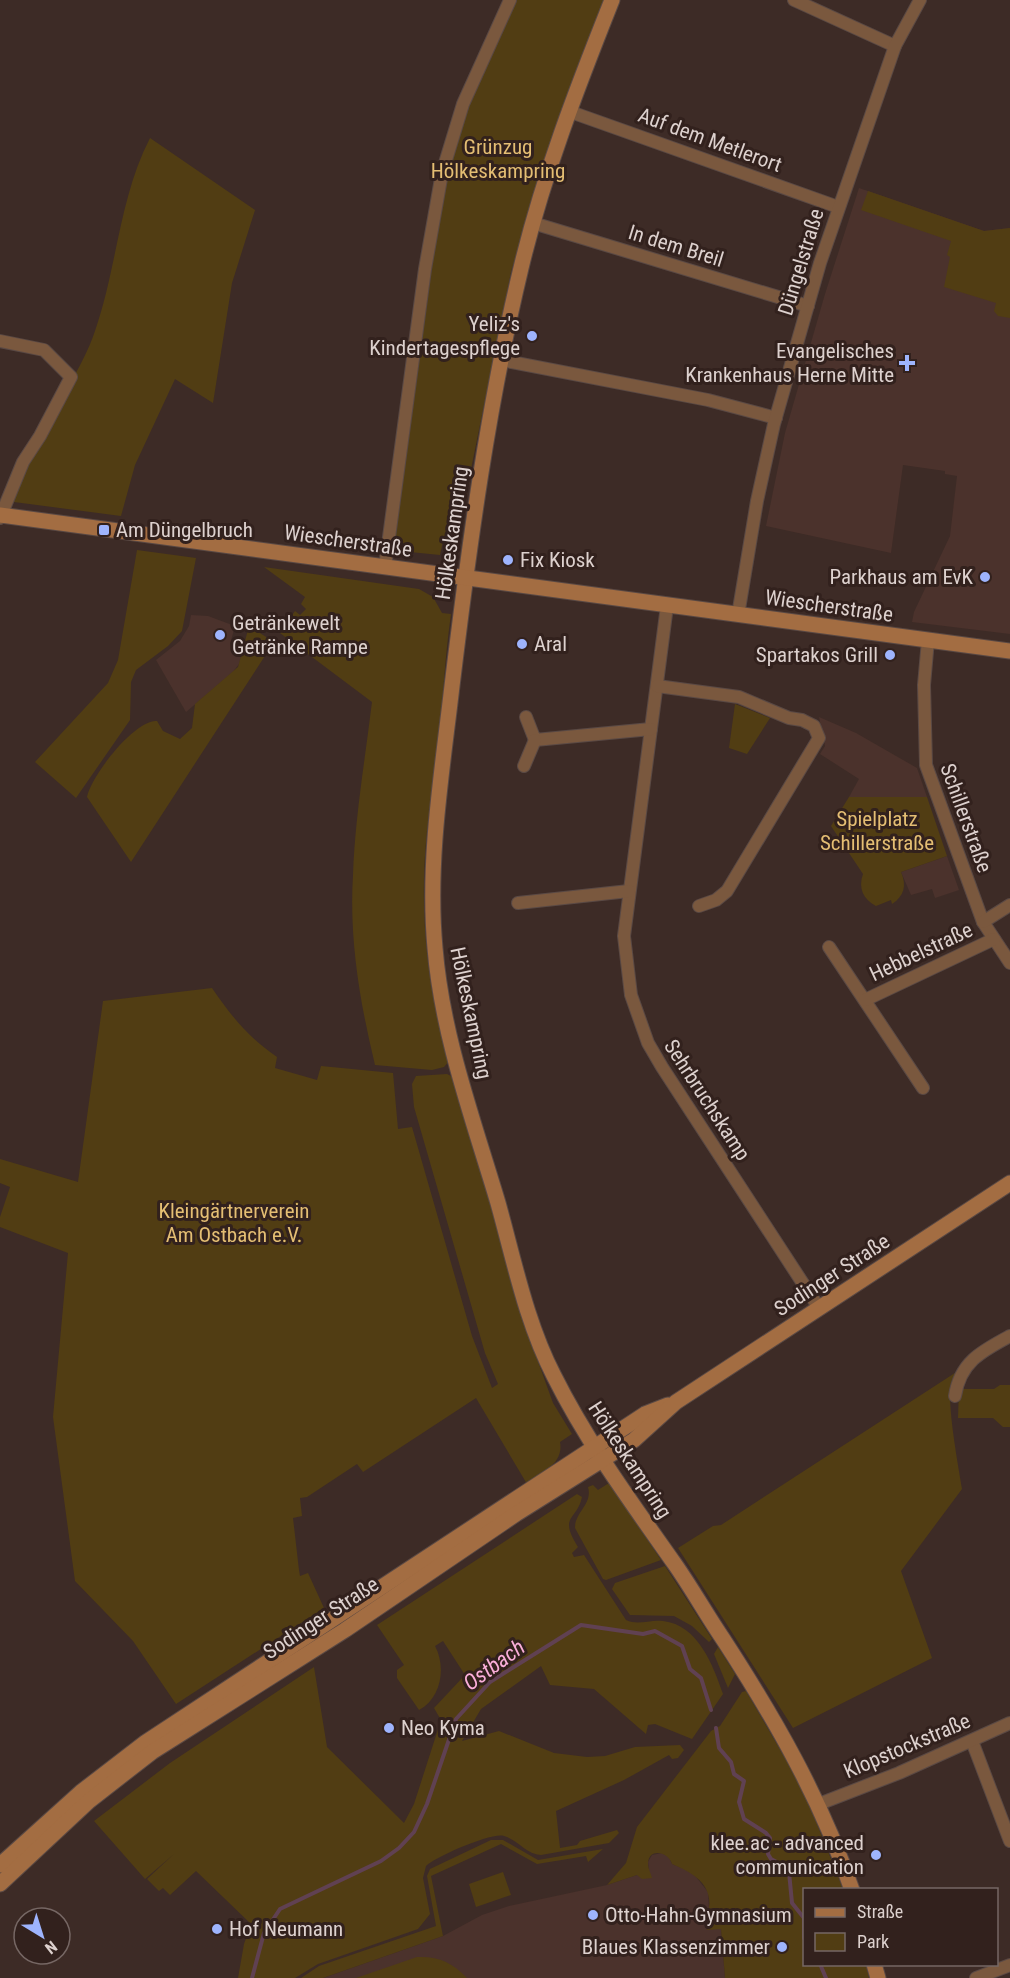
<svg xmlns="http://www.w3.org/2000/svg" width="1010" height="1978" viewBox="0 0 1010 1978" font-family="'Roboto Condensed',sans-serif">
	<style>
		.built { fill: #4b322c }
		.green { fill: #513d13 }
		.lines { fill: none; stroke-linecap: round; stroke-linejoin: round }
		.stream { stroke: #604152; stroke-width: 4 }
		.street-casing { stroke: #5a4944; stroke-width: 14 }
		.secondary-casing { stroke: #5a4944; stroke-width: 17 }
		.street { stroke: #7a583e; stroke-width: 12 }
		.secondary { stroke: #a36d42; stroke-width: 15 }
		.poi-dot { fill: #9eb4fd; stroke: #32211d; stroke-width: 2 }
		.labels { text-anchor: middle; dominant-baseline: central; stroke-width: 6; stroke-linejoin: round; paint-order: stroke }
		.street-label { font-size: 21px; fill: #ddd1ce; stroke: #32211d }
		.park-label { font-size: 21px; fill: #e4be73; stroke: #32211d }
		.poi-label { font-size: 21px; fill: #ddd1ce; stroke: #32211d; text-anchor: start }
		.water-label { font-size: 22px; font-style: italic; fill: #fbafda; stroke: #32211d }
	</style>
	<rect width="100%" height="100%" fill="#3d2b26"/>
	<g class="built">
		<path d="M859 188 984 231 1010 228V634L912 622 914 612 950 536 957 476 945 474V471L903 465 891 553 766 526 785 433 825 294Z"/>
		<path d="M191 615 208 616 235 626 230 644 243 649 239 664 233 672 186 712 156 660 180 641 189 626Z"/>
		<path d="M819 717 856 733 917 768 927 797H849L859 779 820 754 825 746Z"/>
		<path d="M947 856 959 890 935 898 932 889 911 895 901 872Z"/>
		<path d="M662 1853 669 1857 672 1864 692 1872 708 1892 709 1909 705 1916 721 1929 725 1978H323L443 1936 482 1915 509 1906 607 1885 637 1875 649 1870 648 1862 652 1855Z"/>
	</g>
	<g class="green">
		<path d="M516 0H604L551 140 511 272 470 474 458 545 443 541 440 555 400 551 395 539 434 252 449 169 470 98Z"/>
		<path d="M150 138 255 210 232 283 213 403 175 379 135 465 121 516 14 502V496L33 454 43 443C54 404 82 370 95 331 117 268 119 198 150 138Z"/>
		<path d="M868 191 984 231 1010 228V318L998 316 994 311 996 303 944 287 950 257 947 255 951 241 861 210Z"/>
		<path d="M137 550 196 558 182 631 168 646 136 670 131 682 130 720 76 798 35 762 108 683 118 660Z"/>
		<path d="M264 567 419 589 433 597 442 613 451 614C445 656 443 698 439 741 436 771 430 801 427 831 419 908 426 986 449 1061L444 1067 432 1070 375 1065C360 1003 349 939 353 875 355 817 365 760 372 702L280 633 295 611 300 615 306 609 301 604 305 597Z"/>
		<path d="M249 626 274 642 131 862 87 797C91 776 135 719 157 721L163 731 180 739 192 728 195 704 238 667Z"/>
		<path d="M735 704 770 718 747 754 729 748Z"/>
		<path d="M849 797H927L947 856 901 872C907 886 904 896 892 904L891 900 876 906C863 899 858 888 863 874L831 826Z"/>
		<path d="M212 988C231 1016 249 1038 277 1057L275 1068 317 1080 321 1066 393 1073 398 1129 412 1127 472 1336 492 1388 498 1384 485 1353 414 1107 412 1084 416 1076 447 1074 453 1077 527 1331 553 1403 572 1434 560 1442C564 1463 542 1473 527 1484L476 1398 363 1472 357 1464 307 1497 300 1498 302 1516 293 1518 299 1570 300 1576 308 1573 324 1608 176 1704 133 1641 75 1581 53 1417 68 1253 0 1227V1217L10 1187 0 1183V1159L78 1182 103 1001Z"/>
		<path d="M961 1369C958 1372 953 1377 952 1380 945 1397 959 1469 962 1489L901 1571 932 1658 793 1728 678 1548 713 1526 721 1525Z"/>
		<path d="M1000 1385H1010V1427H1003L993 1418H958L959 1389H994Z"/>
		<path d="M609 1483 661 1560 606 1580 603 1579 575 1528C575 1512 593 1504 588 1487L593 1485 598 1490Z"/>
		<path d="M577 1494 582 1497C577 1521 558 1515 578 1547L572 1553 574 1557 584 1555 626 1620C639 1626 650 1619 663 1621 698 1625 713 1665 723 1694L692 1739 655 1724 648 1725 646 1734 594 1689 550 1685 541 1666 481 1709 462 1741 499 1731 554 1753 587 1757 605 1756 635 1747 680 1745 684 1750 678 1758 672 1759 669 1755 624 1780 556 1811 560 1848 577 1845 580 1841 617 1830 619 1833 609 1843 541 1855C526 1854 518 1840 504 1836 492 1832 435 1857 426 1866L423 1878 430 1914 418 1929 318 1964 295 1978H238L244 1944 251 1924 196 1871 170 1895 163 1888 159 1891 147 1879 174 1854 145 1879 94 1821 170 1763 314 1667 327 1747 404 1823 414 1804 441 1720 434 1708 465 1675 443 1641 435 1646C446 1666 442 1698 419 1710L397 1678V1670L404 1665 377 1625Z"/>
		<path d="M665 1566 712 1639 709 1642 692 1626 674 1616 630 1615 612 1589 615 1583Z"/>
		<path d="M718 1647 735 1674 728 1688 714 1654Z"/>
		<path d="M746 1691 803 1789 843 1889 804 1890V1964L866 1965 869 1978H725L721 1929 707 1930C705 1920 708 1916 709 1907 712 1883 691 1872 672 1864 669 1852 649 1847 648 1863 648 1869 651 1873 652 1878L642 1879 637 1875 607 1885 626 1863 637 1827 711 1731 720 1726 742 1692Z"/>
		<path d="M491 1840H503L538 1860 603 1849 588 1862 586 1856 537 1864 501 1844 431 1876 443 1936 323 1978H301L319 1966 436 1926 427 1876 430 1869Z"/>
		<path d="M503 1872 511 1895 476 1907 469 1884Z"/>
		<path d="M417 1957C438 1956 452 1962 467 1978H356Z"/>
	</g>
	<g class="lines">
		<g class="stream">
			<path d="M716 1728 719 1748 731 1762 734 1774 744 1781 739 1802 744 1819 766 1833 770 1838 768 1854 771 1859 786 1867 789 1872 792 1903 804 1918V1938"/>
			<path d="M820 1964 826 1978"/>
			<path d="M252 1978 264 1933 280 1909 381 1861 399 1848 414 1832 427 1804 456 1719 490 1682 581 1625 643 1634 655 1631 682 1646 690 1669 701 1678 711 1710"/>
		</g>
		<defs>
			<g id="street">
				<path d="M794 0 895 46"/>
				<path d="M568 111 838 207"/>
				<path d="M533 223 808 306"/>
				<path d="M0 341 44 350 71 377 40 436 23 462 0 518"/>
				<path d="M501 360 708 400 776 418"/>
				<path d="M385 567 425 269 442 173 463 104 510 0"/>
				<path d="M667 606 624 936 631 995 648 1043 662 1067 819 1308"/>
				<path d="M738 615 757 501 774 424 820 263 895 46 920 0"/>
				<path d="M928 640 924 685 926 765 983 922 1010 963"/>
				<path d="M657 686 739 697 789 718 802 720 814 726 819 738 727 891 716 900 699 906"/>
				<path d="M526 717 535 740 651 729"/>
				<path d="M524 766 535 740"/>
				<path d="M518 903 629 891"/>
				<path d="M983 922 1010 905"/>
				<path d="M829 947 923 1088"/>
				<path d="M865 1000 994 939"/>
				<path d="M955 1396C960 1362 982 1351 1010 1336"/>
				<path d="M972 1741 1010 1841"/>
				<path d="M819 1804 899 1773 1010 1723"/>
				<path d="M976 1978 1010 1965"/>
			</g>
			<g id="secondary">
				<path d="M612 0C577 88 543 176 521 268 488 405 469 546 452 686 442 773 427 861 435 948 442 1035 473 1119 498 1203 514 1260 526 1322 554 1376 587 1442 631 1502 674 1563 691 1587 706 1614 723 1639 775 1719 821 1799 852 1890"/>
				<path d="M0 515 1010 651"/>
				<path d="M0 1865 81 1792 146 1742 645 1414 668 1405"/>
				<path d="M0 1884 89 1801 152 1752 345 1630 516 1514 634 1440 676 1402 1010 1183"/>
				<path d="M874 1964 878 1978"/>
			</g>
		</defs>
		<use href="#street" class="street-casing"/>
		<use href="#secondary" class="secondary-casing"/>
		<use href="#street" class="street"/>
		<use href="#secondary" class="secondary"/>
	</g>
	<g class="poi-dot">
		<circle cx="532" cy="336" r="6"/>
		<path d="M904 354h6v6h6v6h-6v6h-6v-6h-6v-6h6z"/>
		<rect x="98" y="524" width="12" height="12" rx="3"/>
		<circle cx="508" cy="560" r="6"/>
		<circle cx="985" cy="577" r="6"/>
		<circle cx="220" cy="635" r="6"/>
		<circle cx="522" cy="644" r="6"/>
		<circle cx="890" cy="655" r="6"/>
		<circle cx="389" cy="1728" r="6"/>
		<circle cx="876" cy="1855" r="6"/>
		<circle cx="593" cy="1915" r="6"/>
		<circle cx="217" cy="1929" r="6"/>
		<circle cx="782" cy="1947" r="6"/>
	</g>
	<g class="labels">
		<g class="street-label">
			<text transform="translate(710 140) rotate(20)">Auf dem Metlerort</text>
			<text transform="translate(676 246) rotate(17)">In dem Breil</text>
			<text transform="translate(801 262) rotate(-73)">Düngelstraße</text>
			<text transform="translate(452 533) rotate(-82)">Hölkeskampring</text>
			<text transform="translate(348 541) rotate(8)">Wiescherstraße</text>
			<text transform="translate(829 606) rotate(8)">Wiescherstraße</text>
			<text transform="translate(966 818) rotate(70)">Schillerstraße</text>
			<text transform="translate(921 952) rotate(-25)">Hebbelstraße</text>
			<text transform="translate(471 1013) rotate(78)">Hölkeskampring</text>
			<text transform="translate(707 1100) rotate(57)">Sehrbruchskamp</text>
			<text transform="translate(832 1275) rotate(-33)">Sodinger Straße</text>
			<text transform="translate(630 1460) rotate(57)">Hölkeskampring</text>
			<text transform="translate(321 1618) rotate(-33)">Sodinger Straße</text>
			<text transform="translate(907 1746) rotate(-23)">Klopstockstraße</text>
		</g>
		<g class="park-label">
			<text x="498" y="147">Grünzug<tspan x="498" dy="24">Hölkeskampring</tspan></text>
			<text x="877" y="819">Spielplatz<tspan x="877" dy="24">Schillerstraße</tspan></text>
			<text x="234" y="1211">Kleingärtnerverein<tspan x="234" dy="24">Am Ostbach e.V.</tspan></text>
		</g>
		<g class="poi-label">
			<text x="520" y="324" text-anchor="end">Yeliz's<tspan x="520" dy="24">Kindertagespflege</tspan></text>
			<text x="894" y="351" text-anchor="end">Evangelisches<tspan x="894" dy="24">Krankenhaus Herne Mitte</tspan></text>
			<text x="116" y="530">Am Düngelbruch</text>
			<text x="520" y="560">Fix Kiosk</text>
			<text x="973" y="577" text-anchor="end">Parkhaus am EvK</text>
			<text x="232" y="623">Getränkewelt<tspan x="232" dy="24">Getränke Rampe</tspan></text>
			<text x="534" y="644">Aral</text>
			<text x="878" y="655" text-anchor="end">Spartakos Grill</text>
			<text x="401" y="1728">Neo Kyma</text>
			<text x="864" y="1843" text-anchor="end">klee.ac - advanced<tspan x="864" dy="24">communication</tspan></text>
			<text x="605" y="1915">Otto-Hahn-Gymnasium</text>
			<text x="229" y="1929">Hof Neumann</text>
			<text x="770" y="1947" text-anchor="end">Blaues Klassenzimmer</text>
		</g>
		<g class="water-label">
			<text transform="translate(494 1665) rotate(-36)">Ostbach</text>
		</g>
	</g>
	<rect x="803" y="1888" width="195" height="78" fill="#32211d" stroke="#766764" stroke-width="1.5"/>
	<rect x="815" y="1908" width="30" height="9" fill="#a36d42" stroke="#766764" stroke-width="1.5"/>
	<text x="857" y="1918" font-size="18" fill="#ddd1ce">Straße</text>
	<rect x="815" y="1933" width="30" height="18" fill="#513d13" stroke="#766764" stroke-width="1.5"/>
	<text x="857" y="1948" font-size="18" fill="#ddd1ce">Park</text>
	<g transform="translate(42 1936) rotate(142)"><circle r="28" fill="#32211d" stroke="#766764" stroke-width="1.5"/>
	<path d="M0-4.5L10 22L0 15L-10 22Z" fill="#9eb4fd"/>
	<text y="-9" font-size="16" font-weight="bold" text-anchor="middle" fill="#ddd1ce">N</text>
	</g>
</svg>
